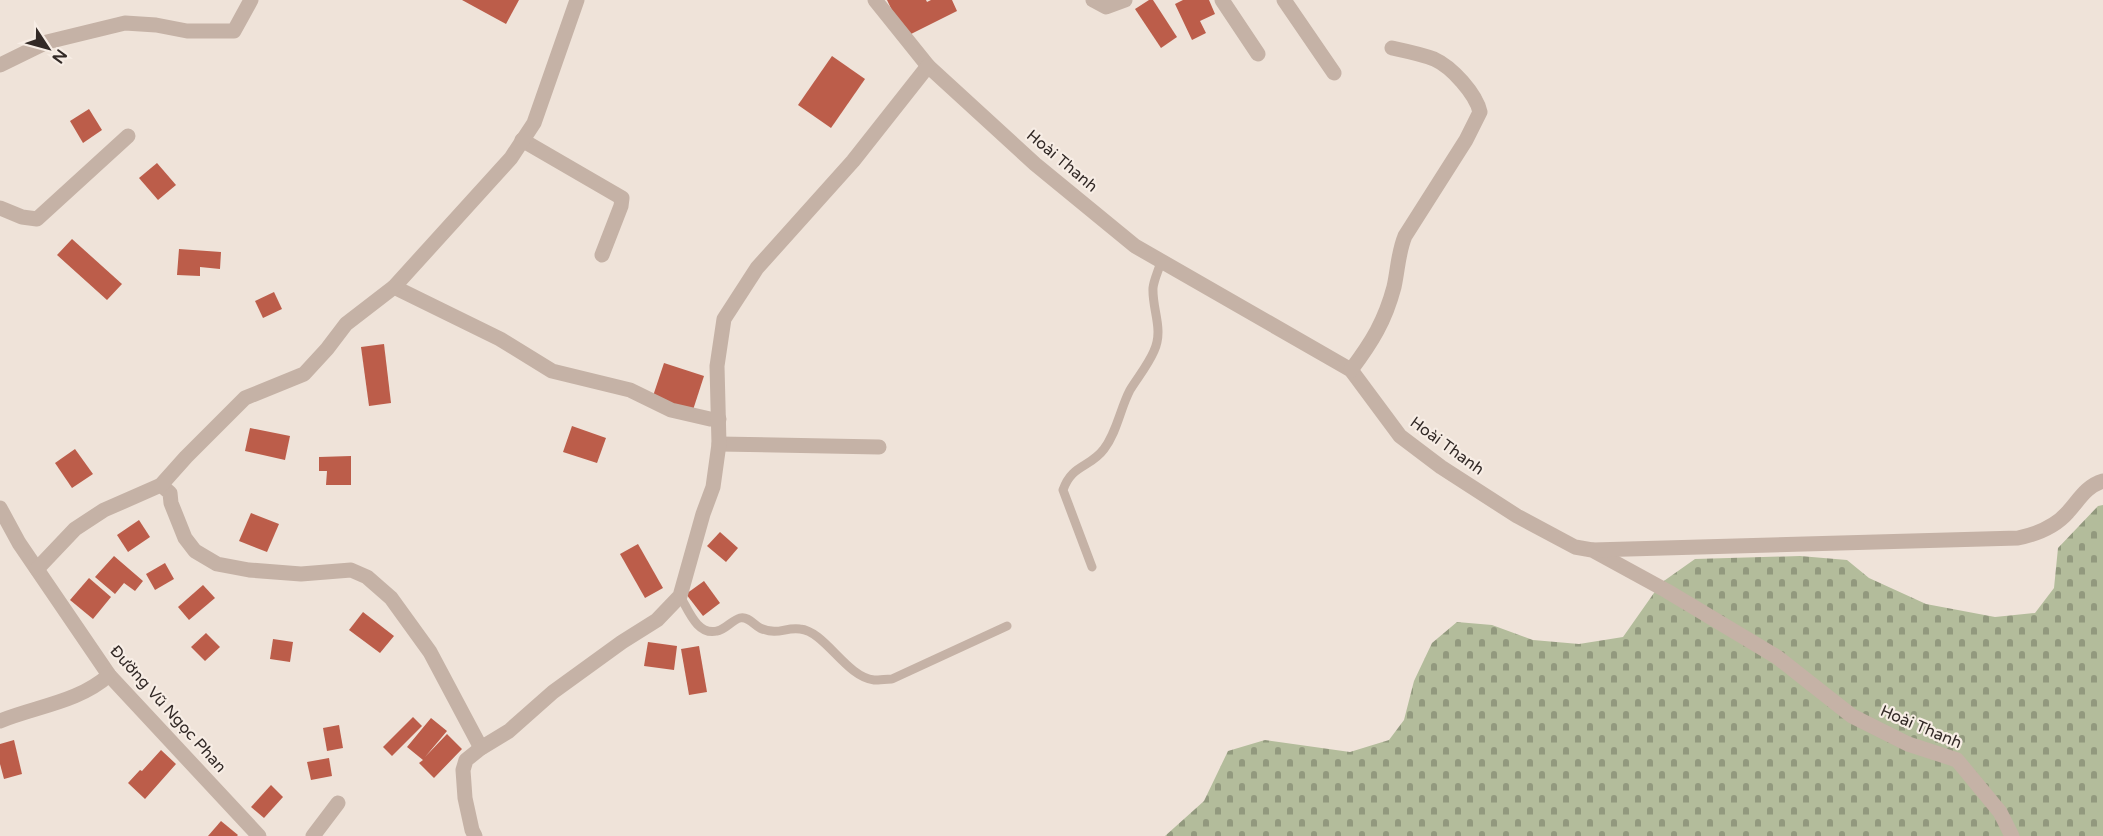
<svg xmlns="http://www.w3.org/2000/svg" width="2103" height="836" viewBox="0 0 2103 836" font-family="'Varela Round',sans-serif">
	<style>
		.cemetery { fill: url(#cemetery-stones) }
		.building { fill: #bc5d4a }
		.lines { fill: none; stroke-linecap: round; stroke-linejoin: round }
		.service { stroke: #c5b2a6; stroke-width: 9 }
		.minor { stroke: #c5b2a6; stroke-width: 15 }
		.labels { text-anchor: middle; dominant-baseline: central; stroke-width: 4.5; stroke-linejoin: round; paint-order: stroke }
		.street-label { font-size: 16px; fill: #322926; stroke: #f7ede5 }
	</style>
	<defs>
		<pattern id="cemetery-stones" width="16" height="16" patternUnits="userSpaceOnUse" patternTransform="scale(1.5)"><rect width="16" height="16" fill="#b3bc9b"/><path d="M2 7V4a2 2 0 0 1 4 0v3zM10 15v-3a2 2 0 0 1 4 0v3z" fill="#92997e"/></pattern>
	</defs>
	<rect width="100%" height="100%" fill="#efe3d9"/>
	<path class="cemetery" d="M2103 505V836H1165L1204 801 1228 751 1265 740 1350 752 1389 740 1404 720 1414 681 1432 643 1457 622 1492 625 1533 640 1579 644 1623 637 1661 583 1695 559 1800 556 1847 560 1869 578 1926 604 1995 617 2035 613 2054 588 2058 548 2098 506Z"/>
	<g class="building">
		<path d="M462 0H519L506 24Z"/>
		<path d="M887 0H926L927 2 931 0H952L957 11 905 37Z"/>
		<path d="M1149 0H1153L1177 37 1161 48 1135 9Z"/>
		<path d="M1183 0H1209L1215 14 1200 21 1206 33 1192 40 1175 4Z"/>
		<path d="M832 56 865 79 831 128 798 105Z"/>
		<path d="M89 109 102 130 83 143 70 121Z"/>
		<path d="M157 163 176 185 158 200 139 178Z"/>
		<path d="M72 239 122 284 107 300 57 255Z"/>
		<path d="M179 249 221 252 220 269 200 267V276L177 275Z"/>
		<path d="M274 292 282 309 263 318 255 301Z"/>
		<path d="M384 344 391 403 369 406 361 347Z"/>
		<path d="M664 363 704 376 692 413 652 399Z"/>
		<path d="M572 426 606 438 597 463 563 452Z"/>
		<path d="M250 428 290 436 285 460 245 451Z"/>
		<path d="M75 449 93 474 72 488 55 463Z"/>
		<path d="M351 456V485H326L327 471H319V457Z"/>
		<path d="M251 513 279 524 267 552 239 541Z"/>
		<path d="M139 520 150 537 128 552 117 535Z"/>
		<path d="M720 532 738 548 726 562 707 546Z"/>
		<path d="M638 544 663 588 645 598 620 554Z"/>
		<path d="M114 556 143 581 135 591 124 583 115 594 95 577Z"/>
		<path d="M165 563 174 579 155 590 146 574Z"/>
		<path d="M89 578 111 597 93 619 70 600Z"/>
		<path d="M704 581 720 603 703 616 686 594Z"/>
		<path d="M203 585 215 598 189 620 178 607Z"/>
		<path d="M363 612 394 636 380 653 349 630Z"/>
		<path d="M206 633 220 647 205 661 191 647Z"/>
		<path d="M273 639 293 642 290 662 270 659Z"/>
		<path d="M648 642 677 646 674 670 644 666Z"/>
		<path d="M699 646 707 692 689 695 681 649Z"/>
		<path d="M413 717 422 726 392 756 383 747Z"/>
		<path d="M431 718 447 731 425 757 447 734 462 749 434 778 419 763 423 760 407 747Z"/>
		<path d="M339 725 343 748 327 751 323 728Z"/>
		<path d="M14 740 22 774 4 779 0 764V744Z"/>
		<path d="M161 750 176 764 145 799 128 783 140 770 142 771Z"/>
		<path d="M329 758 332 776 311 780 307 762Z"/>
		<path d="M271 785 283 797 264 818 251 807Z"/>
		<path d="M221 821 238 835 237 836H208Z"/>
	</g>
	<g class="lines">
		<g class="service">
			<path d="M1092 567 1063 490C1072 464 1090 468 1104 449 1117 432 1120 409 1130 390 1138 377 1148 365 1154 351 1164 329 1152 310 1153 288 1154 279 1159 270 1161 261"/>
			<path d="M680 596C688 609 697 636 717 631 725 630 732 620 740 618 748 616 754 625 760 628 779 636 784 627 800 629 825 631 846 677 874 680 880 680 887 679 892 679L1007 626"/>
		</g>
		<g class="minor">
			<path d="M875 0 928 66 1035 164 1135 246 1351 370 1400 436 1441 467 1517 516 1575 547 1592 550 1667 591 1777 657 1852 716 1908 744 1957 760 2000 812 2012 836"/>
			<path d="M1093 0 1106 7 1125 0"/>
			<path d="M1222 0 1258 54"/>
			<path d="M1284 0 1334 73"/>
			<path d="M0 65 47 42 125 23 156 25 187 31H234L251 0"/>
			<path d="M522 140 622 198 621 206 602 255"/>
			<path d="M0 208 22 217 37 219 128 136"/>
			<path d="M394 287 500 339 552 371 630 390 671 410 710 419H719"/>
			<path d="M1351 370C1372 342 1385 321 1394 287 1398 269 1398 253 1405 236L1466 140 1480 112C1476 94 1452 67 1434 59 1421 54 1406 51 1392 48"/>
			<path d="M719 444 879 447"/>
			<path d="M161 485 170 493 171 503 185 538 195 551 217 564 249 570 301 574 351 570 367 577 391 598 430 652 481 748"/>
			<path d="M0 508 19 543 109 675 259 836"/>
			<path d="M1593 550 2018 538C2037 534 2055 527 2068 512 2079 500 2086 486 2103 481"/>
			<path d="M37 569 75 529 104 510 161 485 186 457 245 398 304 374 327 349 346 324 394 287 511 158 534 123 577 0"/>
			<path d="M0 721C37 706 79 702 109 675"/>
			<path d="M313 836 338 803"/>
			<path d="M475 836 472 830 465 798 463 770 466 760 481 748 509 731 553 692 622 642 657 620 680 596 703 514 713 487 719 444 717 366 724 319 757 268 853 161 928 66"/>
		</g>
	</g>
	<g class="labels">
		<g class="street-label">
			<text transform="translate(1062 161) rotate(40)">Hoài Thanh</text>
			<text transform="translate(1447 446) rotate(36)">Hoài Thanh</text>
			<text transform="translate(168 709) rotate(48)">Đường Vũ Ngọc Phan</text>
			<text transform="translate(1921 727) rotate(23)">Hoài Thanh</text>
		</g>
	</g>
	<g transform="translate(48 48) rotate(126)" stroke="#f7ede5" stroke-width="4.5" paint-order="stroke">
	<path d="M0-4.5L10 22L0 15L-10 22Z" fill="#322926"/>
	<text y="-9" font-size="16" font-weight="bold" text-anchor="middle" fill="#322926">N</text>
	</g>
</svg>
